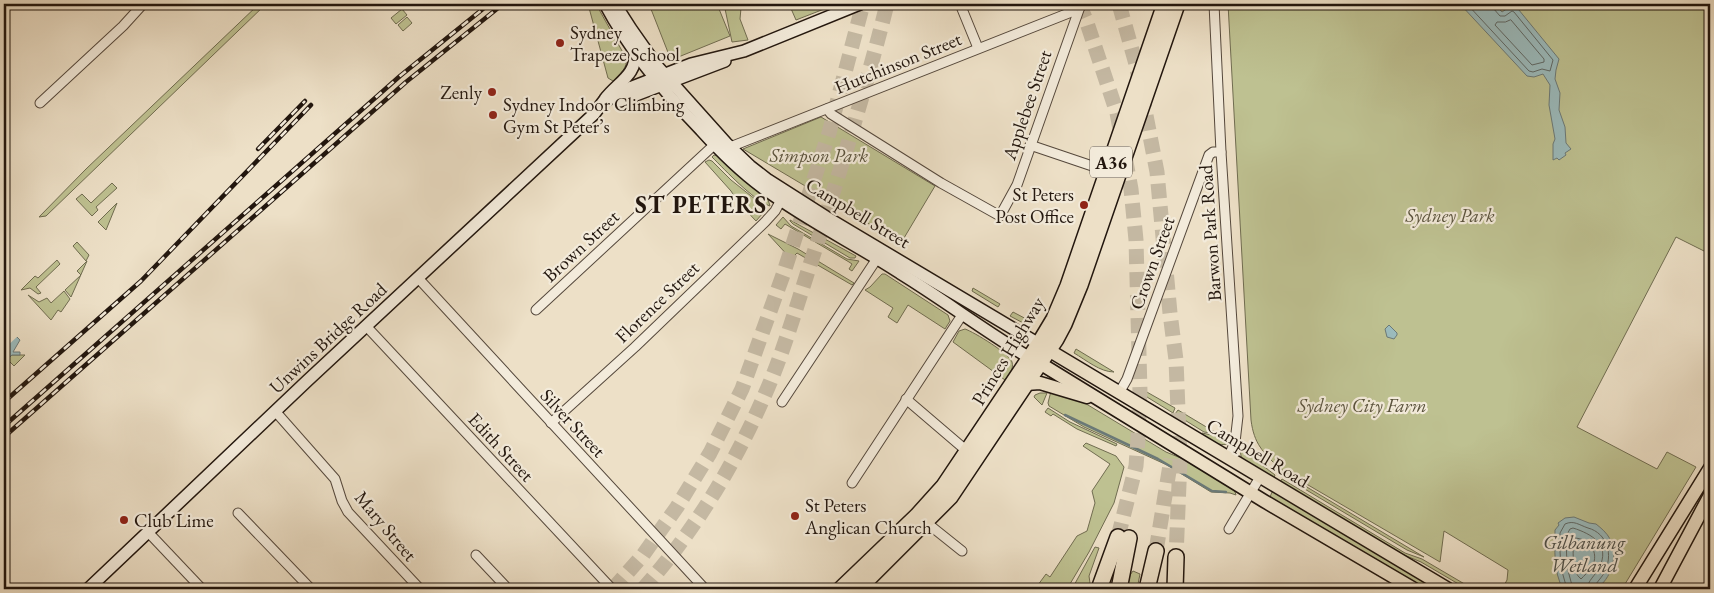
<svg xmlns="http://www.w3.org/2000/svg" width="1714" height="593" viewBox="0 0 1714 593" font-family="'EB Garamond',serif">
	<style>
		.green { fill: #bec191; stroke: #706c50 }
		.water { fill: #9bbbbd; stroke: #6b7977 }
		.pier { fill: #ede0c7 }
		.lines { fill: none; stroke-linecap: round; stroke-linejoin: round }
		.shore { stroke: #5e6866; stroke-width: 1 }
		.stream { stroke: #6b7977; stroke-width: 2.5 }
		.highway-tunnel { stroke: #c4b8a2; stroke-width: 15; stroke-dasharray: 15 8; stroke-linecap: butt }
		.street-casing { stroke: #55483c; stroke-width: 11 }
		.secondary-casing { stroke: #22160e; stroke-width: 14 }
		.primary-casing { stroke: #22160e; stroke-width: 15 }
		.highway-casing { stroke: #22160e; stroke-width: 18 }
		.street { stroke: #f3ebdb; stroke-width: 9 }
		.secondary { stroke: #f3ebdb; stroke-width: 11 }
		.primary { stroke: #ede0c7; stroke-width: 12 }
		.highway { stroke: #ede0c7; stroke-width: 15 }
		.rail-casing { stroke: #22160e; stroke-width: 4.5 }
		.rail { stroke: #f3ebdb; stroke-width: 2.5; stroke-dasharray: 8; stroke-linecap: butt }
		.poi-dot { fill: #8f2418; stroke: #f3ebdb; stroke-width: 2 }
		.labels { text-anchor: middle; dominant-baseline: central; stroke-width: 4.5; stroke-linejoin: round; paint-order: stroke }
		.shield { fill: #f3ebdb; stroke: #61564c; stroke-width: 1 }
		.shield-label { font-size: 18px; font-weight: bold; fill: #22160e }
		.poi-label { font-size: 19px; fill: #22160e; stroke: #f3ebdb; text-anchor: start }
		.street-label { font-size: 19px; fill: #22160e; stroke: #f3ebdb }
		.park-label { font-size: 19px; font-style: italic; fill: #59523c; stroke: #f3ebdb }
		.water-label { font-size: 20px; font-style: italic; fill: #4c504b; stroke: #f3ebdb }
		.district-label { font-size: 24px; font-weight: bold; letter-spacing: 1px; fill: #22160e; stroke: #f3ebdb }
	</style>
	<rect width="100%" height="100%" fill="#ede0c7"/>
	<filter id="stains"><feTurbulence type="fractalNoise" baseFrequency=".004" numOctaves="4"/><feColorMatrix values="0 0 0 0 .2 0 0 0 0 .09 0 0 0 0 .02 0 0 0 .5 -.17"/></filter>
	<radialGradient id="worn" r=".72"><stop offset=".6" stop-color="#630" stop-opacity="0"/><stop offset="1" stop-color="#630" stop-opacity=".3"/></radialGradient>
	<g class="green">
		<path d="M259 4H266L46 216 39 217 86 169Z"/>
		<path d="M588 4H596L626 58C628 68 620 74 613 81L608 78Z"/>
		<path d="M649 4H717L730 36 671 60Z"/>
		<path d="M724 4H751L741 8 740 19 748 40 732 42Z"/>
		<path d="M789 4H837L796 20Z"/>
		<path d="M1228 4H1710V254L1676 237 1577 427 1657 469 1667 452 1696 467 1622 589H1502L1507 580 1508 570 1444 531 1440 562 1279 468C1263 452 1254 444 1251 420Z"/>
		<path d="M402 9 407 15 396 24 391 18Z"/>
		<path d="M407 17 412 23 403 31 398 25Z"/>
		<path d="M821 117 935 186 901 243 743 149Z"/>
		<path d="M714 155 718 156 767 196 770 206C753 200 726 171 712 157Z"/>
		<path d="M709 160 712 161 731 180 765 207 763 213 756 221 738 202 731 191 705 162Z"/>
		<path d="M112 183 117 188 96 207 98 210 92 216 76 199 82 194 91 203Z"/>
		<path d="M117 203 106 230 98 222Z"/>
		<path d="M783 217 791 226 847 259 859 261 852 271 849 269 852 264 849 262 785 224 781 229 776 225Z"/>
		<path d="M790 220 856 256 855 258H850L793 224 790 221Z"/>
		<path d="M768 234 798 249 854 283 852 285 797 253 791 259Z"/>
		<path d="M77 242 89 255 86 261 73 246Z"/>
		<path d="M57 260 60 264 36 287 41 293 38 294 30 288 21 290 35 276 38 278Z"/>
		<path d="M87 261 71 297 65 290 81 275 77 271Z"/>
		<path d="M882 274H885L948 315 950 321 945 329 908 305 897 323 888 317 893 308 865 290 870 287Z"/>
		<path d="M973 288 1000 304 998 307 972 291Z"/>
		<path d="M64 291 70 299 61 312 58 310 51 320 28 295 39 302 47 298 51 303Z"/>
		<path d="M1013 312 1030 321 1027 325 1010 316Z"/>
		<path d="M965 329C974 332 1010 354 1012 362 1014 369 1009 375 1005 380L953 342 959 331Z"/>
		<path d="M1076 349 1114 372C1100 372 1086 360 1074 353Z"/>
		<path d="M12 355H25L14 366 7 359Z"/>
		<path d="M1051 391 1083 402 1166 452 1188 461 1234 489 1236 495 1230 493 1211 492 1167 465 1084 427 1049 406 1048 403Z"/>
		<path d="M1145 391 1175 408 1173 413 1147 397 1144 393Z"/>
		<path d="M1040 393H1047L1042 405 1034 397 1035 395Z"/>
		<path d="M1048 408 1070 422 1117 444 1116 446 1077 429 1053 414 1051 416 1045 412Z"/>
		<path d="M1178 410 1218 434 1204 432 1175 414Z"/>
		<path d="M1202 433 1221 437 1231 442C1220 449 1211 440 1201 434Z"/>
		<path d="M1086 443 1116 456 1124 467 1114 503 1089 552 1067 589H1035L1046 574 1050 577 1077 536 1087 531 1095 503 1092 491 1110 464 1083 446Z"/>
		<path d="M1240 448 1275 475 1274 478 1243 460 1241 456Z"/>
		<path d="M1285 474 1424 557 1407 550 1283 476Z"/>
		<path d="M1282 479 1405 553 1422 559 1473 589H1467L1421 562 1404 555 1280 482Z"/>
		<path d="M1272 492 1281 495 1415 575 1429 586 1427 589H1424L1270 497Z"/>
		<path d="M1095 547 1099 548 1089 576 1090 583 1086 587 1088 589H1072Z"/>
		<path d="M1133 571 1140 574 1137 589H1127L1130 575Z"/>
	</g>
	<g class="water">
		<path d="M1460 4H1495L1502 12 1514 4 1559 59 1556 70 1555 79 1560 93 1559 110 1565 127 1566 143 1571 149 1565 153 1566 155 1559 160 1557 158 1553 160V144L1555 139 1549 105 1550 85 1543 74 1534 77 1527 76Z"/>
		<path d="M4 324 20 340 13 352H20V355H12L7 359 4 356Z"/>
		<path d="M1389 325 1397 333V335L1394 339 1387 337 1385 329Z"/>
		<path d="M1574 517 1589 523 1596 524C1601 528 1607 533 1610 539 1619 556 1611 579 1596 589H1563C1553 571 1555 550 1555 530L1559 525 1558 523 1565 518Z"/>
	</g>
	<path class="pier" d="M8 325 19 335 4 349V329Z"/>
	<g class="lines">
		<g class="shore">
			<path d="M1467 4 1529 71 1533 72 1542 69 1550 71 1553 60 1514 12 1512 11 1505 16H1500L1493 8 1492 4"/>
			<path d="M1511 20 1544 59V62L1532 65 1495 25 1497 22H1505Z"/>
			<path d="M1574 538C1589 538 1600 552 1592 567 1589 571 1584 576 1581 579 1571 572 1573 549 1574 538Z"/>
			<path d="M1567 589 1561 568 1560 551V533L1565 524C1574 520 1579 525 1588 528 1607 533 1614 555 1604 573 1601 579 1595 583 1594 589"/>
			<path d="M1573 589 1567 567 1566 536 1570 529 1573 528C1592 534 1611 545 1599 568 1595 576 1588 580 1587 589"/>
		</g>
		<path class="stream" d="M1065 415 1158 459 1212 491 1226 492"/>
		<g class="highway-tunnel">
			<path d="M1079 4 1086 20 1117 113 1131 189 1136 240 1140 392 1138 439 1136 466 1118 537"/>
			<path d="M1119 4 1136 64 1157 172 1170 313 1176 360 1180 460 1176 557"/>
			<path d="M1156 551 1171 459"/>
			<path d="M613 589 643 555 677 507 710 453 742 389 783 275 829 133 863 4"/>
			<path d="M643 589C693 533 732 469 762 401 785 351 799 296 817 244 842 164 867 85 887 4"/>
		</g>
		<defs>
			<g id="street">
				<path d="M960 4 978 48"/>
				<path d="M1214 4 1221 152 1238 416 1235 442 1228 458"/>
				<path d="M40 103 123 26 143 4"/>
				<path d="M827 109 831 114 941 183 1000 216 1017 185 1081 4"/>
				<path d="M1030 145 1107 171"/>
				<path d="M730 147 1079 9"/>
				<path d="M418 278 705 589"/>
				<path d="M536 310 714 145"/>
				<path d="M367 327 612 589"/>
				<path d="M1119 393 1127 379 1209 155 1213 152H1221"/>
				<path d="M906 399 968 452"/>
				<path d="M782 402 880 254"/>
				<path d="M275 411 335 479 342 501 348 512 420 589"/>
				<path d="M551 423 635 347 765 222 775 211 781 200"/>
				<path d="M852 483 962 315"/>
				<path d="M238 513 311 589"/>
				<path d="M922 519 962 551"/>
				<path d="M1229 529 1260 477"/>
				<path d="M148 532 202 589"/>
				<path d="M476 555 508 589"/>
			</g>
			<g id="secondary">
				<path d="M605 4C630 51 664 92 701 130 720 151 739 170 762 187 804 219 856 244 900 273 944 300 986 332 1030 358"/>
				<path d="M615 4 631 29 657 66 726 143 750 166 768 180 826 217 1039 344"/>
				<path d="M605 99C618 82 637 75 635 52"/>
				<path d="M620 101 725 61"/>
				<path d="M88 589 307 381 594 114 603 102 632 87 691 64 744 51 860 4"/>
			</g>
			<g id="primary">
				<path d="M1040 345 1448 589"/>
				<path d="M1033 359 1264 501 1414 589"/>
				<path d="M1026 384 1040 383 1087 397"/>
				<path d="M1635 589 1710 468"/>
				<path d="M1660 589 1710 495"/>
			</g>
			<g id="highway">
				<path d="M841 589 917 516 944 486 1039 344 1054 319 1068 286 1165 4"/>
				<path d="M858 589 950 497 1056 339 1064 324 1080 285 1177 4"/>
				<path d="M1099 589 1118 537"/>
				<path d="M1119 589 1129 538"/>
				<path d="M1147 589 1156 551"/>
				<path d="M1175 589 1176 557"/>
			</g>
		</defs>
		<use href="#street" class="street-casing"/>
		<use href="#secondary" class="secondary-casing"/>
		<use href="#primary" class="primary-casing"/>
		<use href="#highway" class="highway-casing"/>
		<use href="#street" class="street"/>
		<use href="#secondary" class="secondary"/>
		<use href="#primary" class="primary"/>
		<use href="#highway" class="highway"/>
		<defs>
			<g id="rail">
				<path d="M258 149 305 101"/>
				<path d="M4 402 141 281 311 105"/>
				<path d="M4 426 400 76 489 4"/>
				<path d="M4 437 406 82 503 4"/>
			</g>
		</defs>
		<use href="#rail" class="rail-casing"/>
		<use href="#rail" class="rail"/>
	</g>
	<g class="poi-dot">
		<circle cx="560" cy="43" r="5"/>
		<circle cx="492" cy="92" r="5"/>
		<circle cx="493" cy="115" r="5"/>
		<circle cx="1084" cy="205" r="5"/>
		<circle cx="795" cy="516" r="5"/>
		<circle cx="124" cy="520" r="5"/>
	</g>
	<g class="labels">
		<rect class="shield" x="1090" y="146.5" width="42" height="31" rx="4"/>
		<g class="shield-label">
			<text x="1111" y="162">A36</text>
		</g>
		<g class="poi-label">
			<text x="570" y="32">Sydney<tspan x="570" dy="22">Trapeze School</tspan></text>
			<text x="482" y="92" text-anchor="end">Zenly</text>
			<text x="503" y="104">Sydney Indoor Climbing<tspan x="503" dy="22">Gym St Peter’s</tspan></text>
			<text x="1074" y="194" text-anchor="end">St Peters<tspan x="1074" dy="22">Post Office</tspan></text>
			<text x="805" y="505">St Peters<tspan x="805" dy="22">Anglican Church</tspan></text>
			<text x="134" y="520">Club Lime</text>
		</g>
		<g class="street-label">
			<text transform="translate(898 63) rotate(-22)">Hutchinson Street</text>
			<text transform="translate(1027 105) rotate(-71)">Applebee Street</text>
			<text transform="translate(858 213) rotate(31)">Campbell Street</text>
			<text transform="translate(1210 233) rotate(-94)">Barwon Park Road</text>
			<text transform="translate(581 246) rotate(-43)">Brown Street</text>
			<text transform="translate(1152 263) rotate(-70)">Crown Street</text>
			<text transform="translate(657 302) rotate(-44)">Florence Street</text>
			<text transform="translate(328 338) rotate(-43)">Unwins Bridge Road</text>
			<text transform="translate(1008 351) rotate(-59)">Princes Highway</text>
			<text transform="translate(573 423) rotate(47)">Silver Street</text>
			<text transform="translate(501 447) rotate(47)">Edith Street</text>
			<text transform="translate(1258 453) rotate(31)">Campbell Road</text>
			<text transform="translate(386 526) rotate(50)">Mary Street</text>
		</g>
		<g class="park-label">
			<text x="819" y="155">Simpson Park</text>
			<text x="1450" y="215">Sydney Park</text>
			<text x="1362" y="405">Sydney City Farm</text>
		</g>
		<g class="water-label">
			<text x="1584" y="542">Gilbanung<tspan x="1584" dy="23">Wetland</tspan></text>
		</g>
		<g class="district-label">
			<text x="701" y="204">ST PETERS</text>
		</g>
	</g>
	<rect width="1714" height="593" fill="none" stroke="#ede0c7" stroke-width="20"/>
	<rect x="5" y="5" width="1704" height="583" fill="none" stroke="#22160e" stroke-width="2.5"/>
	<rect x="10" y="10" width="1694" height="573" fill="none" stroke="#22160e"/>
	<rect width="100%" height="100%" filter="url(#stains)"/>
	<rect width="100%" height="100%" fill="url(#worn)"/>
</svg>
